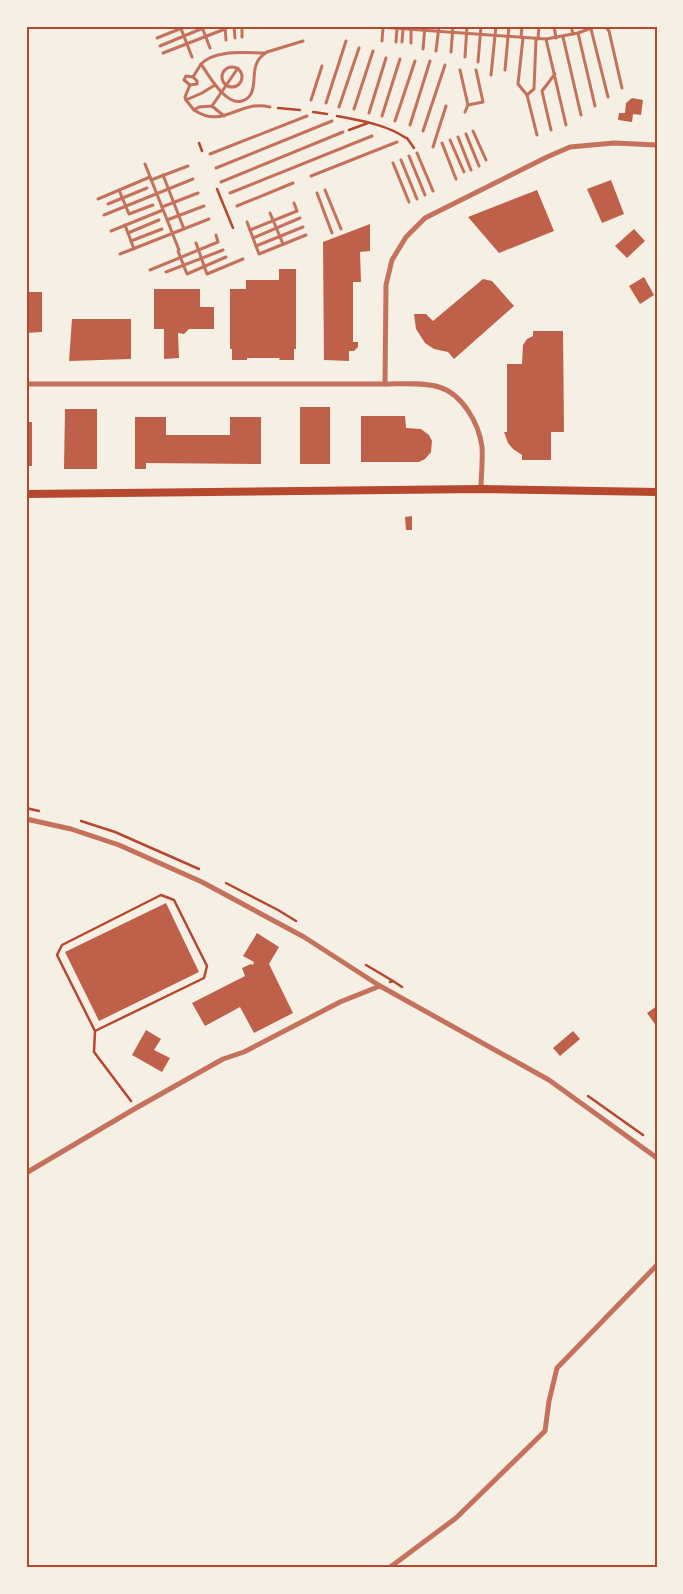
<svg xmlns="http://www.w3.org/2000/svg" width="683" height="1594" viewBox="0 0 683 1594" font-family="Ubuntu,sans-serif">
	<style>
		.building { fill: #bf614a }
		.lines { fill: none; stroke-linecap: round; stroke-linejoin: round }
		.path { stroke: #b5482f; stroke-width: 2.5 }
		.service { stroke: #c5725c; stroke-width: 3 }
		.minor { stroke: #c5725c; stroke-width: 5 }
		.secondary { stroke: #b5482f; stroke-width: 8 }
		.neatline { fill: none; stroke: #b5482f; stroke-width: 2 }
	</style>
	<rect width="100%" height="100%" fill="#f6efe4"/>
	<g class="building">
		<path d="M632 98 643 100 641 115 633 114 632 122 618 120 619 113H625L626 103Z"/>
		<path d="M611 180 624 214 602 223 587 189Z"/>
		<path d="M537 190 554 231 499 253 468 217Z"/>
		<path d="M370 224V251L360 252 361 282H353V342H358V347L354 351H349V361L324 360 323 242Z"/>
		<path d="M634 229 645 241 627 258 615 246Z"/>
		<path d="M279 269H296V349H294V360H279L280 358H247V360H232V349H230V289H246V280H279Z"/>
		<path d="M644 277 654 295 640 304 629 286Z"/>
		<path d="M483 279 492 281 514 306 454 359 448 352 434 349 425 343 416 329 414 314H426L433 321Z"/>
		<path d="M154 289H200V307H214V329H189L184 334 178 333 179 358 164 359V329H154Z"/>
		<path d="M26 292H42V332L26 333Z"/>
		<path d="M72 319H131V359L69 361Z"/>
		<path d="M533 331H563L564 432H551V460H522V455L513 449 508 443 504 432H507V364H522L523 345 527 339 533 336Z"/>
		<rect x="300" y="407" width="30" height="57"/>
		<path d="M65 409H97V469H64Z"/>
		<path d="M361 416H405L406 428 421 429 429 435 432 441 431 452 425 459 419 462H361Z"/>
		<path d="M135 417H166V435H230V417H261V464L146 463V469H135Z"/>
		<rect x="26" y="422" width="6" height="44"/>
		<path d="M412 516V530H406L405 517Z"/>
		<path d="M166 903 199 972 99 1021 65 952Z"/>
		<path d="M257 933 279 947 269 964 293 1013 254 1033 240 1007 205 1026 192 1003 245 976 242 968 251 964 253 965 254 962 243 956Z"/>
		<path d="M657 1006V1027L647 1013Z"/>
		<path d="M146 1030 161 1039 154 1050 170 1058 162 1072 132 1055Z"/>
		<path d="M573 1031 580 1039 560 1056 553 1048Z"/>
	</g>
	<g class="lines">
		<g class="path">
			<path d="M278 108 300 110"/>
			<path d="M313 112 327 114"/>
			<path d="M337 116C362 121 385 124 406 138"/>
			<path d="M349 130 368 123"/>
			<path d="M407 138 414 148"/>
			<path d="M199 143 202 151"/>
			<path d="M217 189 233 228"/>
			<path d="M26 808 39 811"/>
			<path d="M81 821 115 832 199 869"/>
			<path d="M226 883 278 910 296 921"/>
			<path d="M366 965 393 981 390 982"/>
			<path d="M393 981 402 987"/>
			<path d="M95 1031 57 955 62 945 161 895 174 900 207 966 204 978 95 1031 94 1052 131 1101"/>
			<path d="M588 1096 643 1135"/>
		</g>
		<g class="service">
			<path d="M180 26 192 57"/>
			<path d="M225 26 226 40"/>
			<path d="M234 26 235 38"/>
			<path d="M242 26V37"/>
			<path d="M366 26 546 39 578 33 597 26"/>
			<path d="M554 26 556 38"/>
			<path d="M571 26 573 34"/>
			<path d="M605 26 609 31 622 88"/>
			<path d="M202 27 210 48"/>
			<path d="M591 29 608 97"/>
			<path d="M578 33 595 106"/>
			<path d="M521 37 522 26"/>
			<path d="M563 37 581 115"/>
			<path d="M157 38 187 26"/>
			<path d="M523 38 518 84 527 95 537 135"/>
			<path d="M538 39 539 26"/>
			<path d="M546 39 566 125"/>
			<path d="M382 41 383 28"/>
			<path d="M396 42 397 29"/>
			<path d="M402 42 403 29"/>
			<path d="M411 43V26"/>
			<path d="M160 46 208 26"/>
			<path d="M423 49 425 26"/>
			<path d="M436 51 439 26"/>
			<path d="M451 52 453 26"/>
			<path d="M163 53 225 29"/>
			<path d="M265 53C246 53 216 49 201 64 209 76 226 106 242 101 246 100 249 97 251 94 258 79 248 64 267 52L303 41"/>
			<path d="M465 57 467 26"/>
			<path d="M478 62 481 26"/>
			<circle cx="232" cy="77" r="10"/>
			<path d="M238 68 212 106 199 107 194 110C224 130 239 99 270 107"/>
			<path d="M460 70 468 105"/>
			<path d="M505 70 509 26"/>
			<path d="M491 75 496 26"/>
			<path d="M193 77 186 76 184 80 190 85 197 84V81L193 77 201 64"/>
			<path d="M190 85 185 97 186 100 202 93 215 85"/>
			<path d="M527 95 534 89 536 39"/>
			<path d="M186 100 194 110"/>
			<path d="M311 100 322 66"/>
			<path d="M326 103 346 41"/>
			<path d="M212 106 224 116"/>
			<path d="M339 107 359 48"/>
			<path d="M354 109 373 51"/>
			<path d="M465 112 468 105 483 102 476 70"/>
			<path d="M369 113 386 58"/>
			<path d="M382 116 400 59"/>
			<path d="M395 121 415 61"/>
			<path d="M410 125 430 61"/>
			<path d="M551 130 542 91 555 74"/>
			<path d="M423 131 445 65"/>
			<path d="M473 131 486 160"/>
			<path d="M466 134 479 166"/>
			<path d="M458 137 471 170"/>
			<path d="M450 140 464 172"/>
			<path d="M442 143 456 179"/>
			<path d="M433 147 446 106"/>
			<path d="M417 153 433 191"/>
			<path d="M210 154 307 116"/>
			<path d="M409 156 425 195"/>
			<path d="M401 160 417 199"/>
			<path d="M393 163 409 202"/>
			<path d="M145 164 179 250"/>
			<path d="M216 168 332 121"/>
			<path d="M163 175 184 229"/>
			<path d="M311 176 397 142"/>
			<path d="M151 180 188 166"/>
			<path d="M221 182 343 132"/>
			<path d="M119 190 129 214 153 205"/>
			<path d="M325 190 341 229"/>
			<path d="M230 193 372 136"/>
			<path d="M317 193 332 233"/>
			<path d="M98 199 150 177"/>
			<path d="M108 204 147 188"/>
			<path d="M237 206 293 183"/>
			<path d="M162 207 198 193"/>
			<path d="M270 213 283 244"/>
			<path d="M104 215 193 179"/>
			<path d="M167 220 204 206"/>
			<path d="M247 222 250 230 297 211 294 203"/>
			<path d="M125 225 134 249"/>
			<path d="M250 230 259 254 306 235"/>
			<path d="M111 231 163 210"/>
			<path d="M128 233 159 220"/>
			<path d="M253 238 300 218"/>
			<path d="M131 241 162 229"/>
			<path d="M196 243 207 274 243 259"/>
			<path d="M256 246 303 227"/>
			<path d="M178 251 187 274 226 257"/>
			<path d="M120 254 209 219"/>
			<path d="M150 270 218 242 216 235"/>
			<path d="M166 272 223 250"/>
		</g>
		<g class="minor">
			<path d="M26 384H385C402 384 422 382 439 387 462 394 479 423 482 447 483 460 481 475 481 489"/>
			<path d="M385 384 386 285 392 260 406 237 425 218 547 157 570 147 614 143 657 145"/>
			<path d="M26 819 71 829 119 845 202 882 304 937 380 986 549 1080 657 1158"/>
			<path d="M26 1173 136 1108 223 1059 244 1052 340 1002 380 986"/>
			<path d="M389 1568 456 1518 545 1431 549 1401 557 1368 657 1265"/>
		</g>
		<path class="secondary" d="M26 494 481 489 657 492"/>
	</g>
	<rect width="683" height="1594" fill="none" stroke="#f6efe4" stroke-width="55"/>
	<rect x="28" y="28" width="628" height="1538" class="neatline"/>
</svg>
